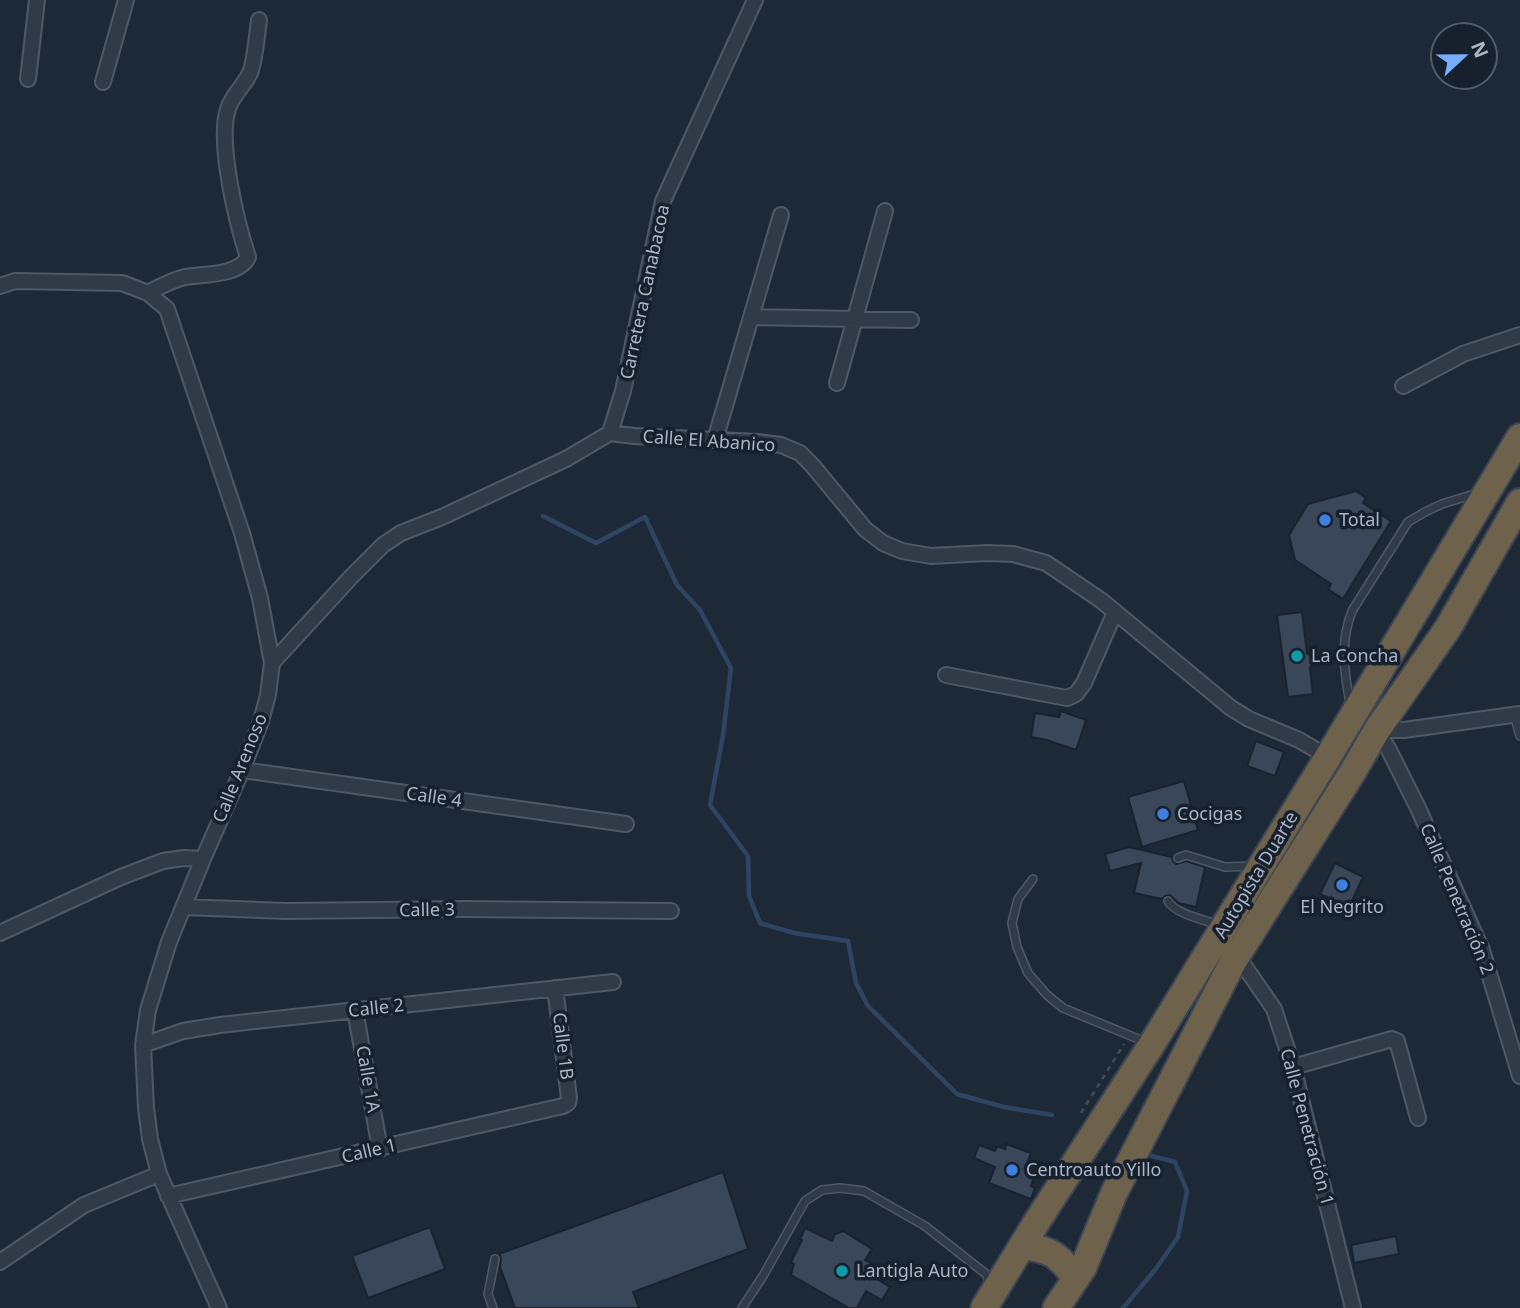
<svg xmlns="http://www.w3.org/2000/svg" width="1520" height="1308" font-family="'Noto Sans',sans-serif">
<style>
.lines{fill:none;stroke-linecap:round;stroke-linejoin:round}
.stream{stroke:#2f4461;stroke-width:4.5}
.building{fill:#394759;stroke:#19222f;stroke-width:2}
.lane-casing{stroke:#4f5867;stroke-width:10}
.street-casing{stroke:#4f5867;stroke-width:18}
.highway-casing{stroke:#3c4553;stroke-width:30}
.path{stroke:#3a5254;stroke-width:2.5;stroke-dasharray:5 5;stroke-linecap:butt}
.lane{stroke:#313b48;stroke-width:7}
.street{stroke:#313b48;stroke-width:14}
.highway{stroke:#6f624d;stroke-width:26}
.shop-dot{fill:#3f7fe0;stroke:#17202d;stroke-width:2.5}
.culture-dot{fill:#0f9aa8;stroke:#17202d;stroke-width:2.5}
.labels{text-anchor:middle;stroke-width:7;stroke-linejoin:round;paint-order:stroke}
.street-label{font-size:18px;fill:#abb5c6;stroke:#17202d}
.poi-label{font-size:18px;fill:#abb5c6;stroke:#17202d;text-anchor:start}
</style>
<rect width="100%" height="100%" fill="#1e2938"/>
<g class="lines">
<path class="stream" d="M 543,516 L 596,543 L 645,517 L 677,585 L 700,610 L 731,668 L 723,735 L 710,805 L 748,856 L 749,896 L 760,923 L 794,933 L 848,941 L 856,983 L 868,1006 L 957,1094 L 1004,1107 L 1052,1115
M 1123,1308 L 1155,1270 L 1178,1237 L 1187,1191 L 1175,1162 L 1152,1156"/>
</g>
<path class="building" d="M 1356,491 L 1366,498 L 1363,503 L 1391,521 L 1343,599 L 1328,589 L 1331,584 L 1295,560 L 1289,535 L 1308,504 Z
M 1302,612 L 1307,653 L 1315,660 L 1310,668 L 1313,694 L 1288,697 L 1277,615 Z
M 1061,711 L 1086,720 L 1076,750 L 1047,740 L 1031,737 L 1035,713 L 1059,717 Z
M 1256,741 L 1284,752 L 1275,776 L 1247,766 Z
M 1184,781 L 1198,830 L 1142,847 L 1128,797 Z
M 1129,847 L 1172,857 L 1173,861 L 1176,864 L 1186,861 L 1205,867 L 1196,907 L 1178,903 L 1170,895 L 1165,896 L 1162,899 L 1134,893 L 1141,863 L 1110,871 L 1105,854 Z
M 1335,863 L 1363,877 L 1349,907 L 1320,894 Z
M 1006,1144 L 1031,1153 L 1025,1168 L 1036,1172 L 1031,1186 L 1035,1188 L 1031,1199 L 989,1183 L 995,1167 L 974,1158 L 979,1145 L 995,1151 L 997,1146 L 1005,1149 Z
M 723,1172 L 748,1249 L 633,1292 L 639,1308 L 515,1308 L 500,1267 L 501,1258 L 499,1254 Z
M 430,1227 L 445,1269 L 368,1298 L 352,1256 Z
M 805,1228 L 832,1241 L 835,1234 L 843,1231 L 872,1249 L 865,1260 L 872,1264 L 867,1273 L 890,1287 L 882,1300 L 866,1291 L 857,1308 L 849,1308 L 791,1275 L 794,1264 L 791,1262 L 802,1240 L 800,1239 Z
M 1396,1236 L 1399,1254 L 1354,1263 L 1351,1245 Z"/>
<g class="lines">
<defs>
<path id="lane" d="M 1350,703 C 1344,672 1340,641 1352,611 L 1408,522 L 1425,512 L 1442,504 L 1478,493
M 1514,715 L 1520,736
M 1178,858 L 1186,855 L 1225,867 L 1254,866
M 1033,879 L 1018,899 L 1012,923 L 1017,947 L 1028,973 L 1047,995 L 1063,1008 L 1148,1043
M 1168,901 C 1175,914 1205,920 1219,925
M 493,1308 L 488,1294 L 495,1259
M 742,1308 L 763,1276 L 805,1201 L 822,1190 L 840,1188 L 864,1191 L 925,1226 L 986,1274 L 991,1284"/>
<path id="street" d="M 28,79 L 37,0
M 103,82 L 126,0
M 0,286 L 15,281 L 122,283 L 148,293 L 167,309 L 242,533 L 260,598 L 272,663 L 268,695 L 261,721 L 242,770 L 203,859 L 169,942 L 148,1010 L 143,1045 L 146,1108 L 150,1139 L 159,1174 L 219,1308
M 148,293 C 159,287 172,280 185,277 C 202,274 239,276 248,257 C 237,224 217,142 228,109 C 232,95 244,86 250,73 C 255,61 257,34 259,20
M 751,317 L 911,320
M 837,383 L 885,211
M 1403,386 L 1463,354 L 1520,335
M 610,433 L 623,391 L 663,201 L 755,0
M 715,440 L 781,215
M 272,663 L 352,576 L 383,545 L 401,533 L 442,517 L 566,459 L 610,433 L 634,436 L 758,442 L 781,445 L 800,453 L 812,465 L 865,529 L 883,543 L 902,551 L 931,556 L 987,553 L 1013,554 L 1046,563 L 1102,601 L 1231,708 L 1249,719 L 1299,740 L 1328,757
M 946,675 L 1067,698 L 1076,694 L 1084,683 L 1115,612
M 1377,730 L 1389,750 L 1418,808 L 1482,950 L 1520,1076
M 1377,730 L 1404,730 L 1520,714
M 242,770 L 626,824
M 183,907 L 285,911 L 464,909 L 671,911
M 0,933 L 121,877 L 163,861 L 184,858 L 203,859
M 1234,960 L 1245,967 L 1274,1009 L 1293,1067 L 1353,1308
M 355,1010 L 380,1149
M 143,1045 L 183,1031 L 220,1025 L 613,982
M 1293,1067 L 1392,1039 L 1397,1041 L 1418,1118
M 168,1196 L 563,1106 L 568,1103 L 569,1098 L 555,988
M 0,1262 L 84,1205 L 159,1174"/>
<path id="highway" d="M 1022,1246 C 1051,1249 1058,1255 1076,1278
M 984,1308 L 1036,1223 L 1152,1044 L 1328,757 L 1520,437
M 1056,1308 L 1083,1268 L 1114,1193 L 1234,960 L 1352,773 L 1377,730 L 1448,628 L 1520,502"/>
</defs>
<use href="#lane" class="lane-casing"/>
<use href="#street" class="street-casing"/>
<use href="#highway" class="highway-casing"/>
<path class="path" d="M 1081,1113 L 1124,1044"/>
<use href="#lane" class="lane"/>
<use href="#street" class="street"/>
<use href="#highway" class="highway"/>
</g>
<g class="shop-dot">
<circle cx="1325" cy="520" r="7"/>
<circle cx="1163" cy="814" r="7"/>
<circle cx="1342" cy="885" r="7"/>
<circle cx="1012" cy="1170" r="7"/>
</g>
<g class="culture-dot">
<circle cx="1297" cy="656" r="7"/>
<circle cx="842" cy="1271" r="7"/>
</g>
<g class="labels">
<g class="street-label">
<text transform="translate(645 292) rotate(-78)" y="6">Carretera Canabacoa</text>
<text transform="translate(709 441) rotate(4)" y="6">Calle El Abanico</text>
<text transform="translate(240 768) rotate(-68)" y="6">Calle Arenoso</text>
<text transform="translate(434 797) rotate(8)" y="6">Calle 4</text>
<text transform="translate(1256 875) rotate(-59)" y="6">Autopista Duarte</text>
<text transform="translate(1457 899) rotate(67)" y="6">Calle Penetración 2</text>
<text transform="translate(427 910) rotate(-1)" y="6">Calle 3</text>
<text transform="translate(376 1008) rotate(-6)" y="6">Calle 2</text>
<text transform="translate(563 1046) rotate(83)" y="6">Calle 1B</text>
<text transform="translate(368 1079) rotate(80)" y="6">Calle 1A</text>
<text transform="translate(1307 1127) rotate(75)" y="6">Calle Penetración 1</text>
<text transform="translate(369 1151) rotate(-13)" y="6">Calle 1</text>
</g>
<g class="poi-label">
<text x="1339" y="526">Total</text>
<text x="1311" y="662">La Concha</text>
<text x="1177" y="820">Cocigas</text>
<text x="1342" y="913" text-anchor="middle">El Negrito</text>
<text x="1026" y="1176">Centroauto Yillo</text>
<text x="856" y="1277">Lantigla Auto</text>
</g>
</g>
<g transform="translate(1464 56) rotate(68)"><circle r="33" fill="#17202d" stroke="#525c6a" stroke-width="2"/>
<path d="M0-5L12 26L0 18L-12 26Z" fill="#77acff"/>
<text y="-10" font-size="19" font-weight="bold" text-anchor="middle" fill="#abb5c6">N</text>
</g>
</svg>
